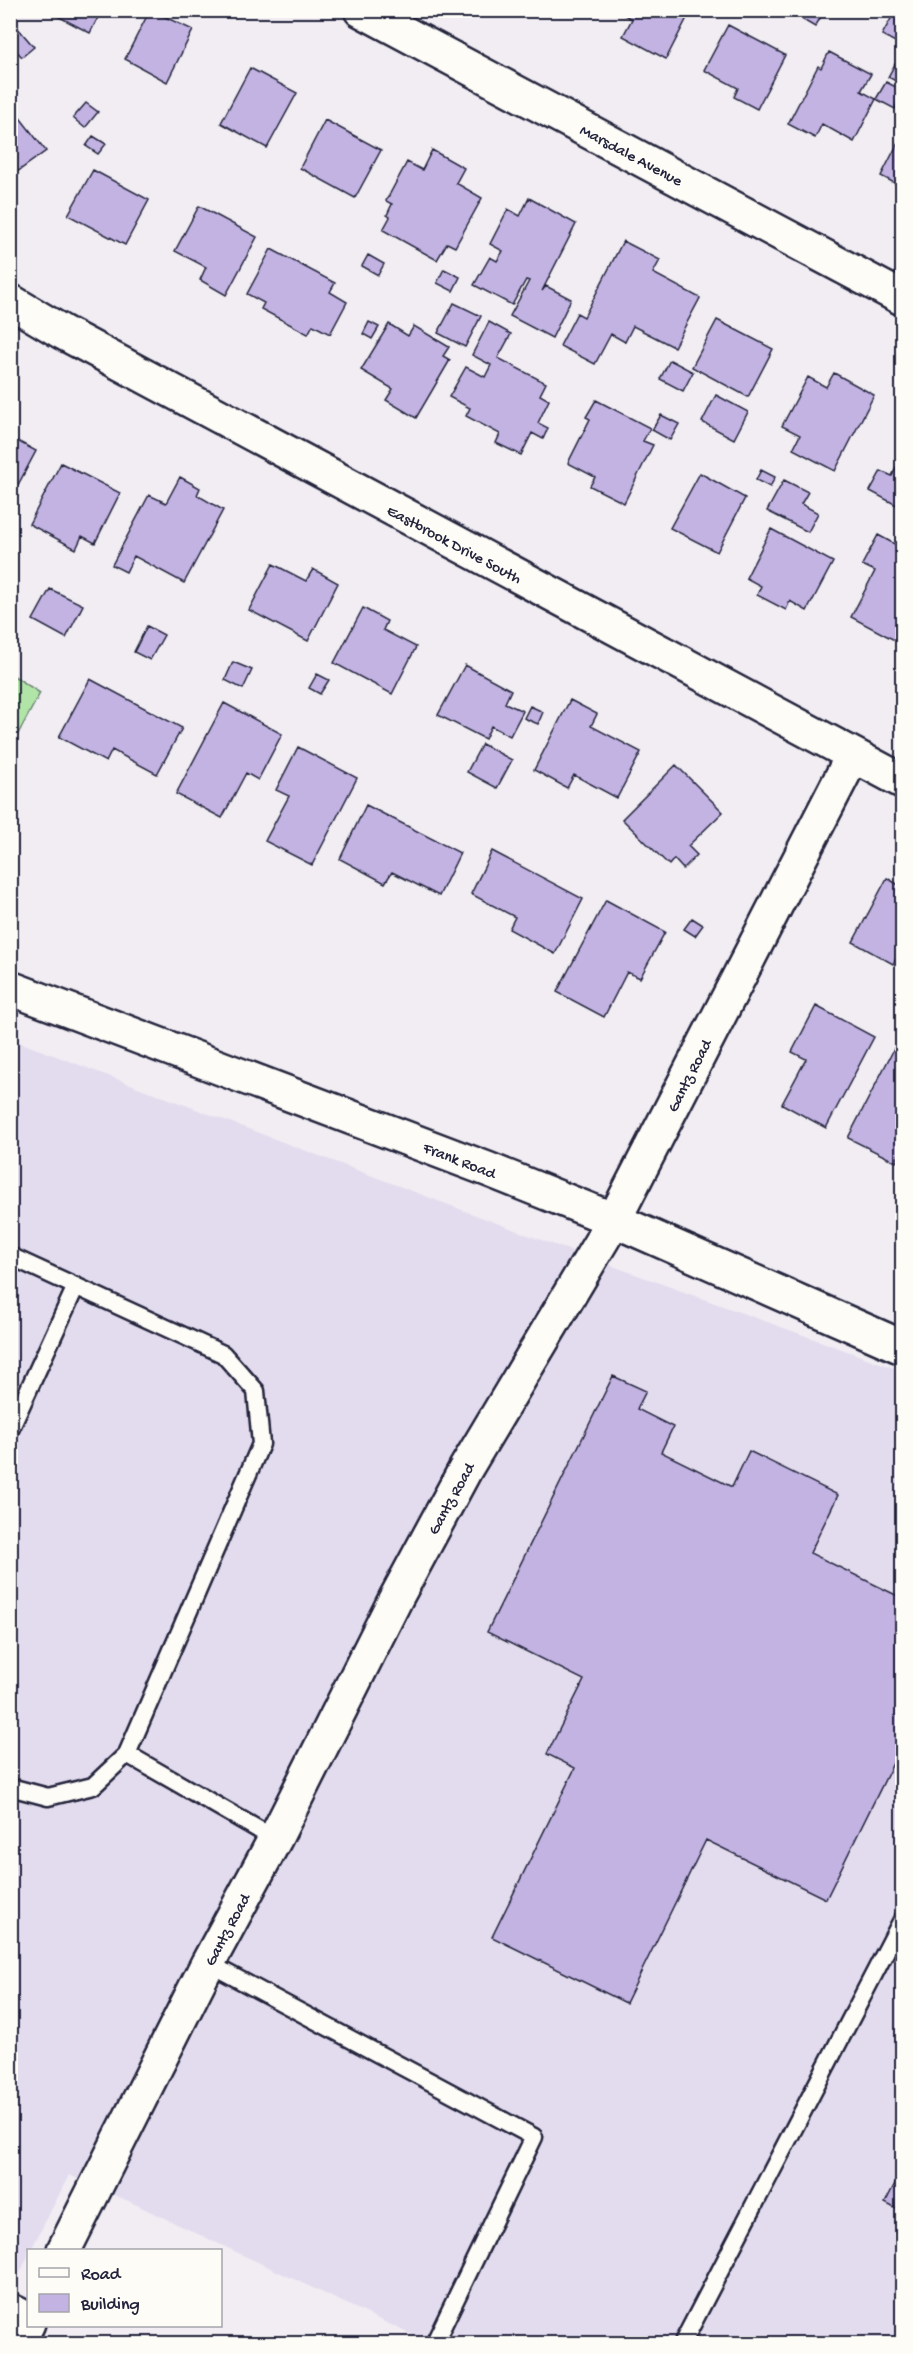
<svg xmlns="http://www.w3.org/2000/svg" width="913" height="2354" font-family="'Gochi Hand',sans-serif">
<style>
.built{fill:#e3dcee}
.green{fill:#b1e5a7;stroke:#6a8471;stroke-width:1.5}
.building{fill:#c2b3e3;stroke:#22223b;stroke-width:1.5}
.lines{fill:none;stroke-linecap:round;stroke-linejoin:round}
.service-casing{stroke:#22223b;stroke-width:21}
.minor-casing{stroke:#22223b;stroke-width:38}
.secondary-casing{stroke:#22223b;stroke-width:38}
.primary-casing{stroke:#22223b;stroke-width:38}
.service{stroke:#fdfcf7;stroke-width:16}
.minor{stroke:#fdfcf7;stroke-width:33}
.secondary{stroke:#fdfcf7;stroke-width:33}
.primary{stroke:#fdfcf7;stroke-width:33}
.labels{text-anchor:middle;stroke-width:5;stroke-linejoin:round;paint-order:stroke}
.street-label{font-size:16px;fill:#22223b;stroke:#fdfcf7}
</style>
<rect width="100%" height="100%" fill="#f1edf3"/>
<filter id="ink" filterUnits="userSpaceOnUse"><feTurbulence type="fractalNoise" baseFrequency=".0167" numOctaves="2"/><feDisplacementMap in="SourceGraphic" scale="12" xChannelSelector="R" yChannelSelector="G"/><feConvolveMatrix kernelMatrix="1 2 1 2 8 2 1 2 1" color-interpolation-filters="sRGB"/></filter>
<g filter="url(#ink)">
<path class="built" d="M 11,1039 L 544,1241 L 902,1371 L 902,2343 L 429,2343 L 126,2200 L 69,2175 L 31,2250 L 28,2250 L 28,2256 L 11,2292 Z"/>
<path class="green" d="M 11,674 L 40,693 L 11,747 Z"/>
<path class="building" d="M 46,10 L 102,10 L 90,33 Z
M 150,10 L 193,30 L 167,82 L 125,59 Z
M 615,10 L 691,10 L 666,59 L 623,36 L 632,19 Z
M 808,10 L 822,15 L 815,27 L 803,20 Z
M 893,15 L 902,20 L 902,38 L 899,44 L 882,35 Z
M 728,25 L 785,55 L 757,109 L 734,97 L 738,88 L 704,70 Z
M 16,26 L 34,47 L 22,57 L 10,44 L 10,31 Z
M 829,52 L 871,74 L 861,91 L 876,99 L 854,142 L 822,124 L 815,138 L 788,124 L 818,66 L 821,68 Z
M 895,64 L 902,68 L 902,84 L 888,77 Z
M 250,68 L 297,93 L 267,148 L 221,123 Z
M 886,82 L 902,90 L 895,109 L 876,99 Z
M 86,103 L 98,112 L 85,128 L 73,118 Z
M 10,105 L 46,151 L 10,177 Z
M 325,120 L 381,150 L 355,198 L 300,168 Z
M 902,135 L 902,187 L 881,176 Z
M 93,136 L 106,144 L 98,154 L 86,146 Z
M 432,150 L 464,168 L 456,183 L 482,198 L 455,247 L 447,243 L 437,260 L 383,230 L 390,217 L 387,215 L 392,204 L 386,201 L 407,162 L 422,170 Z
M 93,170 L 149,200 L 125,245 L 68,215 Z
M 529,198 L 576,224 L 542,291 L 546,286 L 571,299 L 552,338 L 510,316 L 529,281 L 526,280 L 512,305 L 474,285 L 490,257 L 497,261 L 503,251 L 490,244 L 508,209 L 520,216 Z
M 199,206 L 257,237 L 226,295 L 200,280 L 206,267 L 175,251 Z
M 623,241 L 660,260 L 653,273 L 700,298 L 674,347 L 633,326 L 625,342 L 611,334 L 595,364 L 560,346 L 577,313 L 584,317 Z
M 271,249 L 335,283 L 330,292 L 347,302 L 330,334 L 313,325 L 308,334 L 261,309 L 264,303 L 247,294 Z
M 368,255 L 384,264 L 378,275 L 362,266 Z
M 444,269 L 460,277 L 453,291 L 437,283 Z
M 454,303 L 481,316 L 465,347 L 438,333 Z
M 717,320 L 773,349 L 748,397 L 692,367 Z
M 369,322 L 379,327 L 372,339 L 363,334 Z
M 489,322 L 511,334 L 498,358 L 546,383 L 540,395 L 549,400 L 538,423 L 548,428 L 543,439 L 532,433 L 521,455 L 496,443 L 500,434 L 466,416 L 470,408 L 449,397 L 466,367 L 485,377 L 491,365 L 472,355 Z
M 389,324 L 408,336 L 414,326 L 449,347 L 443,356 L 450,360 L 416,418 L 386,400 L 393,389 L 361,370 Z
M 670,360 L 693,372 L 683,391 L 660,379 Z
M 834,373 L 874,395 L 835,471 L 793,449 L 800,435 L 782,426 L 808,377 L 826,387 Z
M 716,395 L 748,412 L 734,439 L 702,422 Z
M 596,400 L 650,428 L 643,441 L 653,445 L 624,503 L 590,486 L 595,477 L 568,463 L 590,419 L 586,417 Z
M 661,415 L 679,424 L 670,440 L 652,430 Z
M 10,437 L 36,451 L 10,500 Z
M 902,455 L 902,508 L 870,491 L 881,471 L 892,476 Z
M 61,463 L 120,493 L 95,543 L 82,536 L 76,549 L 29,524 Z
M 761,470 L 775,477 L 770,487 L 756,480 Z
M 700,473 L 745,498 L 717,552 L 670,528 Z
M 180,477 L 200,488 L 197,495 L 223,510 L 184,583 L 134,556 L 126,572 L 112,565 L 149,495 L 166,503 Z
M 784,480 L 808,492 L 801,504 L 818,513 L 808,532 L 767,511 Z
M 771,529 L 833,562 L 807,611 L 790,601 L 786,610 L 757,595 L 761,586 L 746,578 Z
M 878,535 L 902,548 L 902,644 L 851,617 L 875,571 L 862,565 Z
M 273,564 L 306,581 L 313,569 L 338,583 L 308,641 L 249,610 Z
M 50,589 L 83,605 L 66,638 L 33,620 Z
M 363,608 L 387,621 L 383,630 L 416,647 L 392,694 L 334,663 Z
M 147,626 L 164,635 L 150,660 L 134,652 Z
M 233,662 L 252,670 L 243,689 L 225,680 Z
M 465,665 L 511,690 L 505,703 L 523,711 L 510,736 L 491,726 L 485,739 L 438,715 Z
M 317,674 L 329,680 L 320,694 L 309,688 Z
M 90,679 L 182,728 L 157,774 L 112,750 L 106,762 L 59,737 Z
M 570,700 L 597,714 L 591,726 L 641,752 L 617,798 L 574,775 L 567,788 L 534,770 Z
M 224,703 L 282,734 L 258,780 L 246,773 L 222,818 L 176,794 Z
M 530,706 L 543,712 L 538,724 L 524,718 Z
M 482,744 L 512,760 L 497,788 L 467,772 Z
M 298,747 L 357,778 L 312,865 L 265,841 L 289,796 L 276,790 Z
M 676,765 L 723,812 L 688,846 L 697,855 L 683,869 L 674,859 L 669,865 L 622,819 Z
M 366,805 L 460,853 L 439,896 L 392,872 L 385,883 L 340,859 Z
M 492,851 L 583,899 L 555,954 L 509,929 L 515,917 L 471,894 Z
M 887,878 L 902,887 L 902,947 L 893,964 L 853,942 Z
M 606,900 L 665,932 L 640,978 L 627,972 L 604,1017 L 557,992 Z
M 692,918 L 703,925 L 695,936 L 684,929 Z
M 816,1006 L 874,1037 L 826,1128 L 782,1104 L 806,1059 L 792,1052 Z
M 895,1047 L 902,1051 L 902,1149 L 896,1162 L 848,1138 Z
M 613,1376 L 646,1391 L 637,1409 L 673,1427 L 661,1452 L 732,1487 L 749,1451 L 838,1495 L 810,1553 L 902,1598 L 902,1745 L 826,1899 L 706,1840 L 626,2003 L 492,1937 L 575,1768 L 547,1754 L 584,1680 L 487,1632 Z
M 902,2170 L 902,2212 L 885,2203 Z"/>
<g class="lines">
<defs>
<path id="service" d="M 10,1256 L 223,1354 L 256,1391 L 261,1444 L 127,1754 L 275,1839
M 10,1430 L 76,1286
M 10,1787 L 48,1797 L 93,1786 L 127,1754
M 208,1963 L 534,2137 L 434,2344
M 10,2301 L 28,2310
M 682,2344 L 902,1920"/>
<path id="minor" d="M 361,10 L 902,298
M 10,301 L 62,332 L 902,781
M 614,1220 L 853,755"/>
<path id="secondary" d="M 64,2250 L 208,1963 L 275,1839 L 396,1598 L 466,1468 L 614,1220
M 18,2344 L 28,2323"/>
<path id="primary" d="M 10,988 L 487,1169 L 614,1220 L 902,1347"/>
</defs>
<use href="#service" class="service-casing"/>
<use href="#minor" class="minor-casing"/>
<use href="#secondary" class="secondary-casing"/>
<use href="#primary" class="primary-casing"/>
<use href="#service" class="service"/>
<use href="#minor" class="minor"/>
<use href="#secondary" class="secondary"/>
<use href="#primary" class="primary"/>
</g>
</g>
<g class="labels">
<g class="street-label">
<text transform="translate(632 154) rotate(28)" y="6">Marsdale Avenue</text>
<text transform="translate(455 543) rotate(28)" y="6">Eastbrook Drive South</text>
<text transform="translate(688 1075) rotate(-63)" y="6">Gantz Road</text>
<text transform="translate(460 1159) rotate(21)" y="6">Frank Road</text>
<text transform="translate(450 1498) rotate(-61)" y="6">Gantz Road</text>
<text transform="translate(226 1929) rotate(-62)" y="6">Gantz Road</text>
</g>
</g>
<rect width="913" height="2354" fill="none" stroke="#fdfcf7" stroke-width="36"/>
<rect x="18" y="18" width="877" height="2318" fill="none" stroke="#22223b" stroke-width="2" filter="url(#ink)"/>
<rect x="27" y="2249" width="195" height="78" fill="#fdfcf7" stroke="#a5a5ac" stroke-width="1.5"/>
<rect x="39" y="2268" width="30" height="9" fill="#fdfcf7" stroke="#a5a5ac" stroke-width="1.5"/>
<text x="81" y="2279" font-size="18" fill="#22223b">Road</text>
<rect x="39" y="2294" width="30" height="18" fill="#c2b3e3" stroke="#a5a5ac" stroke-width="1.5"/>
<text x="81" y="2309" font-size="18" fill="#22223b">Building</text>
</svg>
